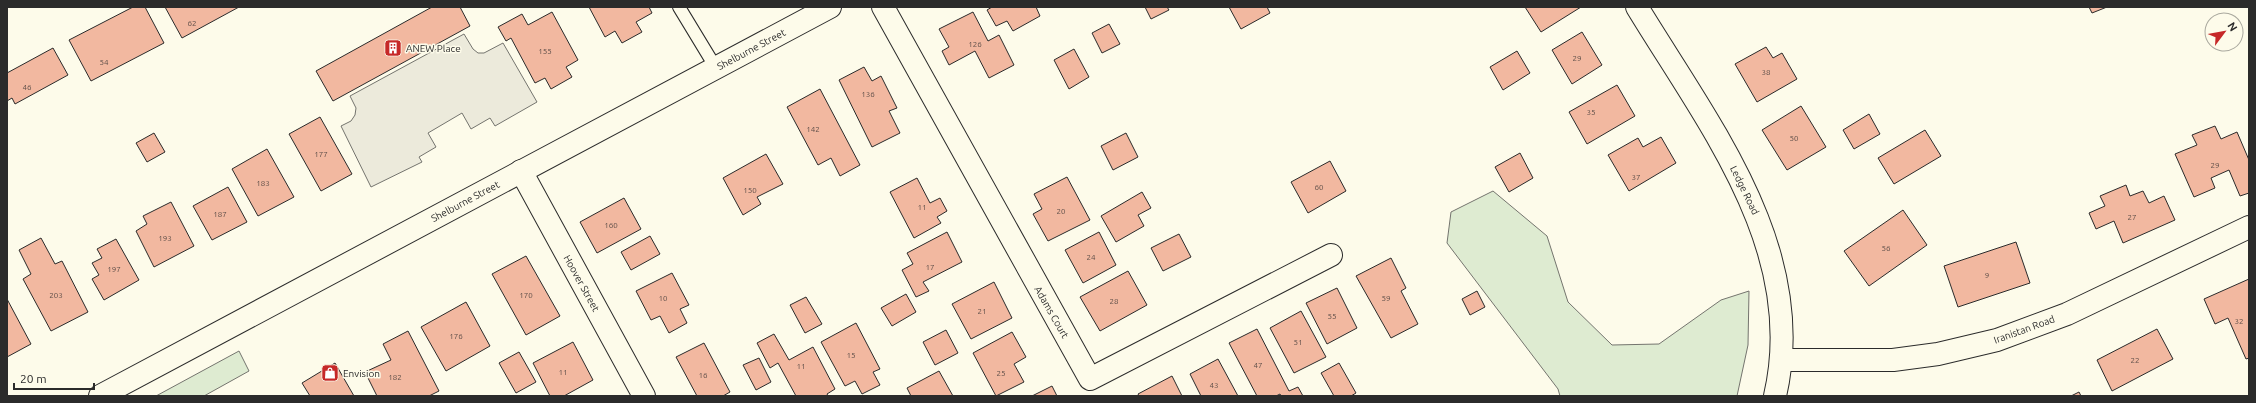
<svg xmlns="http://www.w3.org/2000/svg" width="2256" height="403" font-family="Ubuntu,sans-serif">
<style>
.green{fill:#deebd1;stroke:#74746e}
.parking{fill:#eceadb;stroke:#74746e}
.building{fill:#f2b8a0;stroke:#2b2b2b}
.lines{fill:none;stroke-linecap:round;stroke-linejoin:round}
.lane-casing{stroke:#2b2b2b;stroke-width:14}
.street-casing{stroke:#2b2b2b;stroke-width:24}
.secondary-casing{stroke:#2b2b2b;stroke-width:24}
.primary-casing{stroke:#2b2b2b;stroke-width:24}
.lane{stroke:#fdfbea;stroke-width:12}
.street{stroke:#fdfbea;stroke-width:22}
.secondary{stroke:#fdfbea;stroke-width:22}
.primary{stroke:#fdfbea;stroke-width:22}
.labels{text-anchor:middle;stroke-width:3;stroke-linejoin:round;paint-order:stroke}
.number-label{font-size:8px;fill:#5d4e48}
.poi-label{font-size:10px;fill:#2b2b2b;stroke:#fdfbea;text-anchor:start}
.street-label{font-size:10px;fill:#2b2b2b;stroke:#fdfbea}
</style>
<rect width="100%" height="100%" fill="#fdfbea"/>
<path class="green" d="M 1493,191 L 1547,236 L 1568,302 L 1612,345 L 1659,344 L 1721,300 L 1749,291 L 1748,345 L 1737,396 L 1560,396 L 1558,389 L 1447,243 L 1451,212 Z
M 239,351 L 249,371 L 204,396 L 156,396 Z"/>
<path class="parking" d="M 464,34 L 473,49 L 478,53 L 484,53 L 503,43 L 537,102 L 495,126 L 490,118 L 471,129 L 462,113 L 428,133 L 436,147 L 419,157 L 422,162 L 371,187 L 341,126 L 351,121 L 355,115 L 356,108 L 350,96 Z"/>
<path class="building" d="M 133,7 L 145,7 L 164,43 L 91,81 L 69,40 Z
M 165,7 L 239,7 L 182,38 Z
M 432,7 L 460,7 L 470,26 L 333,101 L 316,71 Z
M 589,7 L 649,7 L 652,13 L 636,22 L 642,32 L 622,43 L 615,31 L 605,37 Z
M 992,7 L 1036,7 L 1040,16 L 1013,31 L 1007,21 L 996,26 L 987,10 Z
M 1145,7 L 1167,7 L 1169,10 L 1151,19 Z
M 1229,7 L 1267,7 L 1270,13 L 1241,29 Z
M 1525,7 L 1581,7 L 1541,32 Z
M 2089,7 L 2107,7 L 2092,13 Z
M 552,12 L 578,60 L 566,67 L 572,77 L 551,89 L 545,78 L 535,83 L 511,38 L 506,41 L 498,27 L 522,14 L 528,25 Z
M 973,12 L 988,41 L 999,35 L 1014,65 L 989,78 L 975,51 L 949,65 L 942,51 L 949,47 L 939,29 Z
M 1109,24 L 1120,44 L 1102,53 L 1092,33 Z
M 1582,32 L 1602,65 L 1572,84 L 1552,50 Z
M 1766,47 L 1773,58 L 1782,53 L 1797,79 L 1757,102 L 1735,64 Z
M 53,48 L 68,75 L 15,104 L 12,98 L 7,101 L 7,73 Z
M 1074,49 L 1089,77 L 1069,89 L 1054,60 Z
M 1517,51 L 1530,73 L 1503,90 L 1490,67 Z
M 864,67 L 872,81 L 881,76 L 897,108 L 889,111 L 900,133 L 872,147 L 839,80 Z
M 1617,85 L 1635,116 L 1587,144 L 1569,112 Z
M 820,89 L 860,165 L 840,176 L 831,158 L 818,165 L 787,107 Z
M 1801,106 L 1826,147 L 1787,170 L 1762,130 Z
M 1869,114 L 1880,134 L 1854,149 L 1843,130 Z
M 320,117 L 352,174 L 321,191 L 289,134 Z
M 2215,126 L 2221,139 L 2237,132 L 2249,160 L 2249,193 L 2240,196 L 2229,170 L 2211,178 L 2215,188 L 2194,197 L 2175,154 L 2197,145 L 2192,135 Z
M 1925,130 L 1941,156 L 1894,184 L 1878,158 Z
M 154,133 L 165,152 L 147,162 L 136,143 Z
M 1126,133 L 1138,157 L 1113,170 L 1101,146 Z
M 1661,137 L 1676,163 L 1629,191 L 1608,155 L 1638,138 L 1643,147 Z
M 267,149 L 294,197 L 258,216 L 232,169 Z
M 1520,153 L 1533,178 L 1509,192 L 1495,167 Z
M 766,154 L 783,184 L 757,197 L 761,204 L 743,215 L 723,178 Z
M 1330,161 L 1346,191 L 1308,213 L 1291,182 Z
M 1067,177 L 1090,220 L 1048,241 L 1033,214 L 1042,209 L 1034,194 Z
M 917,178 L 930,203 L 940,198 L 947,211 L 937,217 L 941,223 L 914,238 L 890,192 Z
M 2126,185 L 2130,196 L 2143,191 L 2149,203 L 2164,196 L 2175,220 L 2123,243 L 2114,221 L 2096,229 L 2089,213 L 2105,206 L 2100,196 Z
M 228,187 L 247,222 L 212,240 L 193,206 Z
M 1142,192 L 1151,208 L 1138,215 L 1144,226 L 1116,242 L 1101,216 Z
M 624,198 L 641,229 L 597,253 L 580,222 Z
M 171,202 L 194,246 L 154,267 L 136,231 L 147,224 L 143,216 Z
M 1903,210 L 1927,245 L 1869,286 L 1844,251 Z
M 947,232 L 962,262 L 923,282 L 929,291 L 916,297 L 902,270 L 913,264 L 907,253 Z
M 1099,232 L 1116,265 L 1083,283 L 1065,250 Z
M 1179,234 L 1191,257 L 1163,271 L 1151,248 Z
M 650,236 L 660,254 L 631,270 L 621,252 Z
M 41,238 L 55,264 L 62,261 L 88,312 L 51,331 L 23,279 L 31,274 L 19,250 Z
M 116,239 L 139,280 L 104,300 L 92,279 L 99,275 L 92,263 L 102,258 L 97,249 Z
M 2016,242 L 2030,283 L 1958,307 L 1944,266 Z
M 526,256 L 560,316 L 526,335 L 492,274 Z
M 1391,258 L 1406,288 L 1401,291 L 1418,324 L 1391,338 L 1356,276 Z
M 1128,271 L 1147,305 L 1100,331 L 1080,297 Z
M 672,273 L 689,305 L 680,309 L 687,323 L 669,333 L 660,316 L 651,320 L 636,291 Z
M 2249,279 L 2249,358 L 2246,359 L 2228,318 L 2215,324 L 2204,299 Z
M 994,282 L 1012,318 L 971,339 L 952,304 Z
M 1337,288 L 1357,328 L 1327,344 L 1306,303 Z
M 1477,291 L 1485,307 L 1470,315 L 1462,299 Z
M 906,294 L 916,312 L 892,326 L 881,308 Z
M 806,297 L 822,324 L 805,333 L 790,305 Z
M 7,299 L 31,344 L 7,357 Z
M 466,302 L 490,346 L 446,371 L 421,327 Z
M 1301,311 L 1326,357 L 1294,373 L 1270,328 Z
M 856,323 L 880,369 L 873,372 L 880,385 L 862,394 L 855,381 L 845,386 L 821,342 Z
M 1257,329 L 1289,391 L 1298,387 L 1303,396 L 1281,396 L 1280,394 L 1276,396 L 1257,396 L 1229,343 Z
M 2157,329 L 2173,359 L 2112,391 L 2097,360 Z
M 946,330 L 958,353 L 935,365 L 923,342 Z
M 408,331 L 439,391 L 429,396 L 377,396 L 365,372 L 391,360 L 383,344 Z
M 1012,332 L 1026,357 L 1014,364 L 1024,382 L 996,396 L 973,353 Z
M 774,334 L 789,360 L 813,347 L 835,389 L 827,394 L 828,396 L 796,396 L 778,363 L 770,368 L 757,343 Z
M 573,342 L 593,380 L 564,396 L 550,396 L 533,363 Z
M 704,343 L 730,392 L 723,396 L 697,396 L 676,357 Z
M 519,352 L 536,382 L 516,393 L 499,363 Z
M 759,358 L 771,382 L 756,390 L 743,365 Z
M 1218,359 L 1238,396 L 1201,396 L 1190,374 Z
M 335,363 L 354,396 L 310,396 L 302,383 Z
M 1339,363 L 1356,393 L 1351,396 L 1334,396 L 1321,373 Z
M 939,371 L 953,396 L 911,396 L 907,388 Z
M 1172,376 L 1182,396 L 1139,396 L 1138,394 Z
M 1052,386 L 1057,396 L 1032,396 Z
M 2079,392 L 2081,396 L 2071,396 Z"/>
<g class="lines">
<defs>
<path id="lane" d="M 679,7 L 716,68"/>
<path id="street" d="M 883,7 L 1090,379 L 1331,255
M 521,171 L 644,396
M 1781,360 L 1893,360 L 1938,354 L 1997,340 L 2067,314 L 2249,227"/>
<path id="secondary" d="M 1637,7 C 1708,124 1809,250 1775,396"/>
<path id="primary" d="M 100,396 L 830,7"/>
</defs>
<use href="#lane" class="lane-casing"/>
<use href="#street" class="street-casing"/>
<use href="#secondary" class="secondary-casing"/>
<use href="#primary" class="primary-casing"/>
<use href="#lane" class="lane"/>
<use href="#street" class="street"/>
<use href="#secondary" class="secondary"/>
<use href="#primary" class="primary"/>
</g>
<defs>
<symbol id="building-square" viewBox="-11 -11 22 22"><rect x="-9" y="-9" width="18" height="18" rx="4" fill="#c62828" stroke="#fdfbea"/><path d="M-4-6H4V6H1V3H-1V6H-4ZM-2.5-4.3h1.7v1.8h-1.7ZM.8-4.3h1.7v1.8H.8ZM-2.5-1h1.7V.8h-1.7ZM.8-1h1.7V.8H.8Z" fill="#fff"/></symbol>
<symbol id="shop-square" viewBox="-11 -11 22 22"><rect x="-9" y="-9" width="18" height="18" rx="4" fill="#c62828" stroke="#fdfbea"/><path d="M-5-2.5h2.3a2.7 3.5 0 0 1 5.4 0H5L5.5 6h-11ZM-1.5-2.5h3a1.5 2.3 0 0 0-3 0Z" fill="#fff"/></symbol>
</defs>
<g fill-rule="evenodd">
<use href="#building-square" x="383" y="38" width="20" height="20"/>
<use href="#shop-square" x="320" y="363" width="20" height="20"/>
</g>
<g class="labels">
<g class="number-label">
<text x="192" y="26">62</text>
<text x="975" y="47">126</text>
<text x="545" y="54">155</text>
<text x="1577" y="61">29</text>
<text x="104" y="65">54</text>
<text x="1766" y="75">38</text>
<text x="27" y="90">46</text>
<text x="868" y="97">136</text>
<text x="1591" y="115">35</text>
<text x="813" y="132">142</text>
<text x="1794" y="141">50</text>
<text x="321" y="157">177</text>
<text x="2215" y="168">29</text>
<text x="1636" y="180">37</text>
<text x="263" y="186">183</text>
<text x="1319" y="190">60</text>
<text x="750" y="193">150</text>
<text x="922" y="210">11</text>
<text x="1061" y="214">20</text>
<text x="220" y="217">187</text>
<text x="2132" y="220">27</text>
<text x="611" y="228">160</text>
<text x="165" y="241">193</text>
<text x="1886" y="251">56</text>
<text x="1091" y="260">24</text>
<text x="930" y="270">17</text>
<text x="114" y="272">197</text>
<text x="1987" y="278">9</text>
<text x="56" y="298">203</text>
<text x="526" y="298">170</text>
<text x="663" y="301">10</text>
<text x="1386" y="301">59</text>
<text x="1114" y="304">28</text>
<text x="982" y="314">21</text>
<text x="1332" y="319">55</text>
<text x="2239" y="324">32</text>
<text x="456" y="339">176</text>
<text x="1298" y="345">51</text>
<text x="851" y="358">15</text>
<text x="2135" y="363">22</text>
<text x="1258" y="368">47</text>
<text x="801" y="369">11</text>
<text x="563" y="375">11</text>
<text x="1001" y="376">25</text>
<text x="703" y="378">16</text>
<text x="395" y="380">182</text>
<text x="1214" y="388">43</text>
</g>
<g class="poi-label">
<text x="406" y="52">ANEW Place</text>
<text x="343" y="377">Envision</text>
</g>
<g class="street-label">
<text transform="translate(751 49) rotate(-28)" y="4">Shelburne Street</text>
<text transform="translate(1745 190) rotate(64)" y="4">Ledge Road</text>
<text transform="translate(465 201) rotate(-28)" y="4">Shelburne Street</text>
<text transform="translate(582 283) rotate(61)" y="4">Hoover Street</text>
<text transform="translate(1052 312) rotate(60)" y="4">Adams Court</text>
<text transform="translate(2024 329) rotate(-20)" y="4">Iranistan Road</text>
</g>
</g>
<rect width="2256" height="403" fill="none" stroke="#2b2b2b" stroke-width="16"/>
<g transform="translate(2224 32) rotate(58)"><circle r="19" fill="#fdfbea" stroke="#a9a89e"/>
<path d="M0-3L7 15L0 10L-7 15Z" fill="#c62828"/>
<text y="-6" font-size="11" font-weight="bold" text-anchor="middle" fill="#2b2b2b">N</text>
</g>
<path d="M14 383v6h80v-6" fill="none" stroke="#2b2b2b" stroke-width="2"/>
<text x="20" y="383" font-size="12" fill="#2b2b2b" stroke="#fdfbea" stroke-width="3" paint-order="stroke">20 m</text>
</svg>
